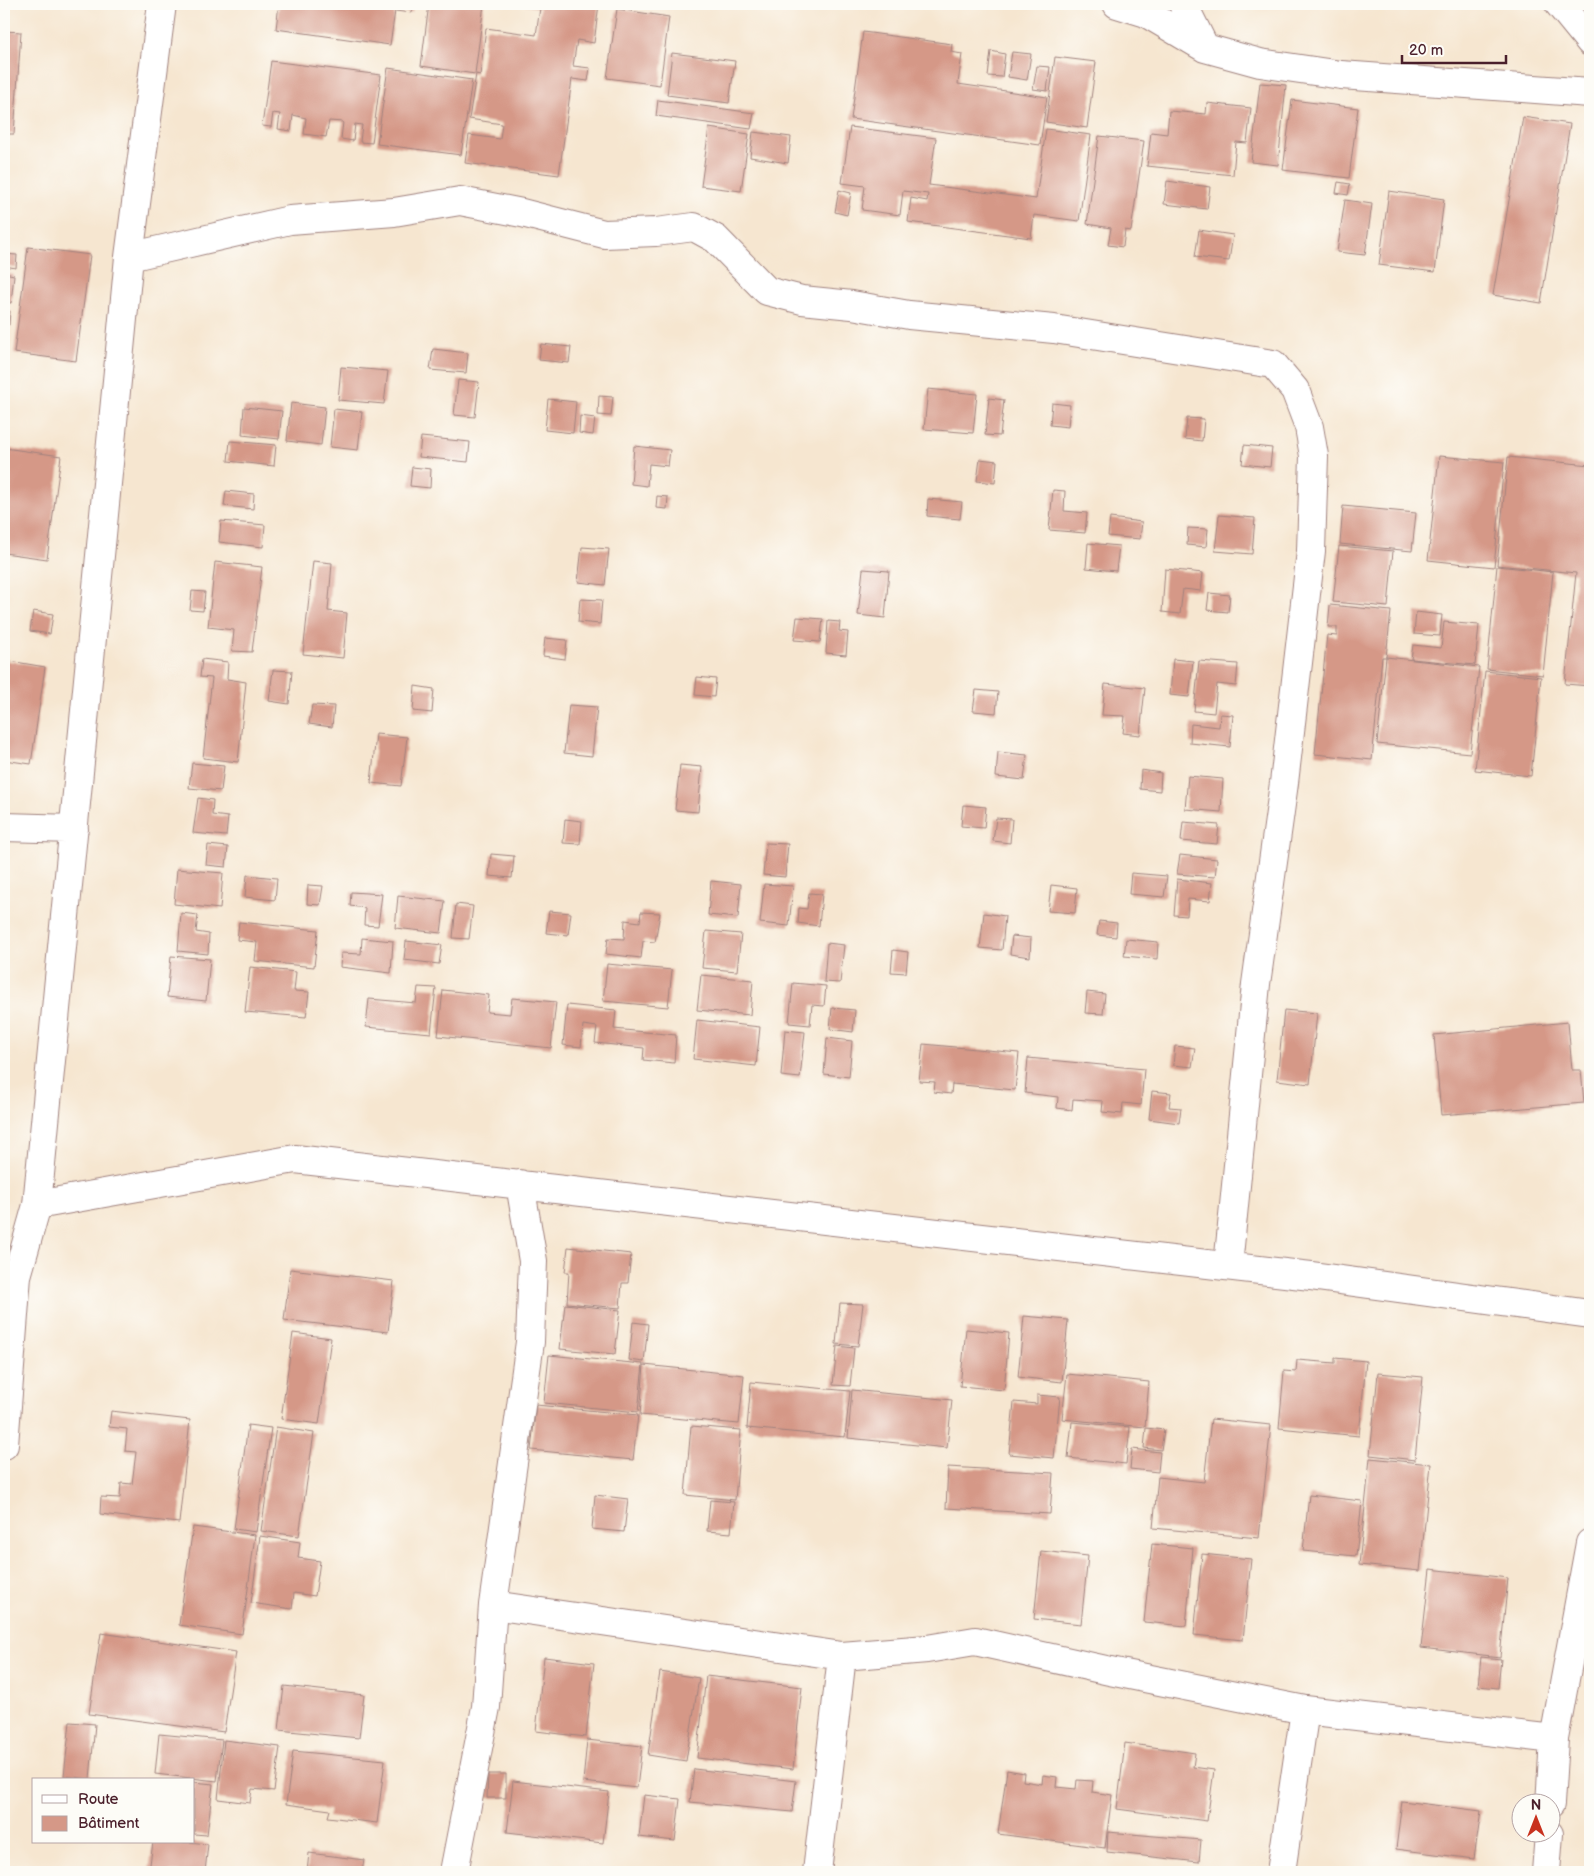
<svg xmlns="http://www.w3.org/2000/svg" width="1594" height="1876" font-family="'Balsamiq Sans',sans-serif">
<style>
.building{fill:#d59887}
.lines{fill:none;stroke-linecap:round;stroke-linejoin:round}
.minor-casing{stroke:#a0827e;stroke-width:30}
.minor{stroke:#fff;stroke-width:28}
</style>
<rect width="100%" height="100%" fill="#fdfcf7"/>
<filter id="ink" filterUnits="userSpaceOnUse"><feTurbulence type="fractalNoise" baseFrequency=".02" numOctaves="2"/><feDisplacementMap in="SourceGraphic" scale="10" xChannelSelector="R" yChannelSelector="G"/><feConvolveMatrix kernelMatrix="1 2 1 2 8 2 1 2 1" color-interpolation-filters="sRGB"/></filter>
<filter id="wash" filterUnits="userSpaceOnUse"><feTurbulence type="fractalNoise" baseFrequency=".0096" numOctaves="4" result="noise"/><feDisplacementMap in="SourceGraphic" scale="20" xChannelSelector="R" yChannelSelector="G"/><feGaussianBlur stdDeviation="1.12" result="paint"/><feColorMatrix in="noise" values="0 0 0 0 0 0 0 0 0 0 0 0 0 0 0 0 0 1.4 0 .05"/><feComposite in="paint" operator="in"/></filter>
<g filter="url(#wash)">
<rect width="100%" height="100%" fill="#f6e6d0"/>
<g id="blocks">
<path class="building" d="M 279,4 L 413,4 L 412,13 L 395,11 L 390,45 L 276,29 Z
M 429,4 L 484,4 L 475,74 L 421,66 Z
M 519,4 L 599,4 L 594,43 L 577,40 L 573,66 L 590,68 L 588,81 L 572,79 L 559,175 L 465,163 L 469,135 L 500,139 L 502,124 L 469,119 L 476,74 L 480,75 L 486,28 L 536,35 L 540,8 Z
M 617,9 L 669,17 L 660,85 L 607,78 Z
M 4,31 L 21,32 L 14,134 L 4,134 Z
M 863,32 L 952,44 L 951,52 L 962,54 L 958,84 L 1047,97 L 1040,145 L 851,119 Z
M 991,51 L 1005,54 L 1002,77 L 988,76 Z
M 1012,52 L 1031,54 L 1027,80 L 1008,77 Z
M 672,53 L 735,61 L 729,103 L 667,95 Z
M 1055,57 L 1096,62 L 1087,128 L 1046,122 Z
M 271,61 L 381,75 L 372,143 L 360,142 L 362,125 L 355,124 L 353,141 L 341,139 L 343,122 L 329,121 L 326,137 L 304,134 L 306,118 L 293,115 L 291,131 L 278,129 L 280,114 L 273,113 L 271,127 L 262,126 Z
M 1037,66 L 1050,67 L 1047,91 L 1033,89 Z
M 388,68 L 472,80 L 461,155 L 377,144 Z
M 1260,83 L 1286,85 L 1278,165 L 1251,162 Z
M 658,100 L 754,113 L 751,129 L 656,116 Z
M 1292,100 L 1358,108 L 1349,178 L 1283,170 Z
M 1207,103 L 1251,108 L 1247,143 L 1236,142 L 1233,175 L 1147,166 L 1151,132 L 1167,134 L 1169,111 L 1206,114 Z
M 1523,117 L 1570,124 L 1541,303 L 1493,295 Z
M 850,127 L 936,138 L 929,185 L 1036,199 L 1046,129 L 1091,135 L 1079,221 L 1034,215 L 1031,238 L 908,222 L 911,198 L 927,201 L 928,194 L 903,191 L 900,215 L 862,210 L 865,186 L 842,183 Z
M 709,128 L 749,134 L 741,191 L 701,186 Z
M 753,132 L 791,137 L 788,163 L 750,157 Z
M 1099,136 L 1144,141 L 1131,231 L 1125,230 L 1123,247 L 1108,245 L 1111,228 L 1087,224 Z
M 1167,181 L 1210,187 L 1207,209 L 1164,204 Z
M 1338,182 L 1350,184 L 1348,195 L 1336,193 Z
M 839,190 L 851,193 L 847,215 L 835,212 Z
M 1389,191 L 1444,199 L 1435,272 L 1379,265 Z
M 1345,200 L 1372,204 L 1365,255 L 1337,252 Z
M 1199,230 L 1233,235 L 1229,261 L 1195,257 Z
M 28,247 L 90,255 L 76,361 L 14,353 Z
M 4,254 L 17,255 L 16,268 L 4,266 Z
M 4,273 L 14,275 L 11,303 L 4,302 Z
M 4,310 L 10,311 L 9,325 L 4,325 Z
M 541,344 L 571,347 L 569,363 L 539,360 Z
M 433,349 L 468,353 L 466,373 L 430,370 Z
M 341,367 L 388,371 L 384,404 L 338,400 Z
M 458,380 L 479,382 L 475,417 L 454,415 Z
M 928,389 L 977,394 L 973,433 L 924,429 Z
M 599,396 L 613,397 L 611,416 L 598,415 Z
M 989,398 L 1004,400 L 1000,436 L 985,435 Z
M 548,399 L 576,402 L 573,433 L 545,430 Z
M 291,403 L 325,407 L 321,445 L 287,441 Z
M 1052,403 L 1070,405 L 1068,427 L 1050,425 Z
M 244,407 L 282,411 L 279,439 L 242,435 Z
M 334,409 L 362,412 L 358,450 L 330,447 Z
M 580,416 L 595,418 L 593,435 L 579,433 Z
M 1187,418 L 1204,419 L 1202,441 L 1185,439 Z
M 421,437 L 470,442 L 468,462 L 419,457 Z
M 230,441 L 276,445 L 274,466 L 228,461 Z
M 1244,445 L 1272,448 L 1270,467 L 1242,464 Z
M 634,446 L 670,450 L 668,466 L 649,464 L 647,486 L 631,484 Z
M 4,448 L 61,456 L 47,559 L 4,553 Z
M 1439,456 L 1504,462 L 1494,567 L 1428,560 Z
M 1508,457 L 1590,465 L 1590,686 L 1565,684 L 1576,573 L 1497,565 Z
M 980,459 L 997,461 L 995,483 L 977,481 Z
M 412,467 L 431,469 L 430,488 L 410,486 Z
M 1053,490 L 1065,491 L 1064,511 L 1087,513 L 1085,533 L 1049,530 Z
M 226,491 L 254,494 L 253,509 L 224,506 Z
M 657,496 L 668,497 L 667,509 L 656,508 Z
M 928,499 L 962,502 L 960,519 L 927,516 Z
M 1343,506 L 1416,513 L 1412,551 L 1340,544 Z
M 1219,515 L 1255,518 L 1252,554 L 1215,551 Z
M 1110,518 L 1142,522 L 1140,539 L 1108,536 Z
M 221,521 L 265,525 L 263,547 L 219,542 Z
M 1188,528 L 1208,529 L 1206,547 L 1187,545 Z
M 1088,543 L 1119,546 L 1116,571 L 1086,568 Z
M 1339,546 L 1393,551 L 1388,607 L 1333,602 Z
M 582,547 L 609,549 L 605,585 L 578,582 Z
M 313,561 L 332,563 L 328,611 L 347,613 L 343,658 L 303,654 Z
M 215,562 L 262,567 L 252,652 L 232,651 L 234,630 L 208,627 Z
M 1497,566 L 1553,572 L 1543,675 L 1487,669 Z
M 863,569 L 889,571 L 885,618 L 858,615 Z
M 1165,569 L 1203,573 L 1201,591 L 1183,589 L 1180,614 L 1162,612 Z
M 192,591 L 205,592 L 203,611 L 190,610 Z
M 1209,593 L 1230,595 L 1228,612 L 1207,610 Z
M 580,599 L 602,600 L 600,624 L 578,622 Z
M 1330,605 L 1391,611 L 1386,657 L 1382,657 L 1372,760 L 1315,754 L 1327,635 L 1337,636 L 1337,627 L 1328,627 Z
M 33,611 L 53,614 L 50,634 L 30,631 Z
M 1416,612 L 1442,615 L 1440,636 L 1414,634 Z
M 797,617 L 823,619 L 820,642 L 794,640 Z
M 828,621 L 840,622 L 839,631 L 848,632 L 846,655 L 826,653 Z
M 1444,622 L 1479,625 L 1475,665 L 1411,659 L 1413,645 L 1441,648 Z
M 545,638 L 567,640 L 565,659 L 543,656 Z
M 1386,657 L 1479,667 L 1470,753 L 1377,744 Z
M 202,659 L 228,662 L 227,679 L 246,682 L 238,762 L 203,758 L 212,678 L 200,677 Z
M 1173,659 L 1193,661 L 1189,697 L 1170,695 Z
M 4,660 L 45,667 L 31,764 L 4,760 Z
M 1199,661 L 1238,664 L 1236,686 L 1217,684 L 1214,713 L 1194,711 Z
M 273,670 L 292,671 L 289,704 L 269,701 Z
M 1485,671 L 1541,677 L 1531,776 L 1475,770 Z
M 697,677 L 716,679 L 714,697 L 695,695 Z
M 1105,684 L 1145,688 L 1140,735 L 1123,733 L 1125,716 L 1102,715 Z
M 415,686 L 434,689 L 432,713 L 413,711 Z
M 976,690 L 998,692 L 996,713 L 973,711 Z
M 312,705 L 334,706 L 332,727 L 309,724 Z
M 569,705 L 597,707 L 592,756 L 564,753 Z
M 1220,714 L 1233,715 L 1230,747 L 1190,743 L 1191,724 L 1219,727 Z
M 376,734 L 407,737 L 401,786 L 371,783 Z
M 998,752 L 1027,755 L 1024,780 L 996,777 Z
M 192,763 L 224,766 L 221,791 L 189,788 Z
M 680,765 L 702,767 L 698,812 L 675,810 Z
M 1141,770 L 1161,773 L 1160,791 L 1140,789 Z
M 1188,776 L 1223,779 L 1221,812 L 1185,809 Z
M 198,798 L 213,800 L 212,815 L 228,817 L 226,836 L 193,833 Z
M 963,805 L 986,807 L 984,828 L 961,826 Z
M 996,818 L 1012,819 L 1010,843 L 993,841 Z
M 565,819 L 582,821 L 580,844 L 563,843 Z
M 1183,822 L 1219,825 L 1217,844 L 1181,841 Z
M 766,843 L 788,844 L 785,877 L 763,875 Z
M 208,845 L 228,847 L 226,867 L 206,865 Z
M 491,854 L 514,856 L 512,878 L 489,876 Z
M 1180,855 L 1217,859 L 1215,877 L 1177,874 Z
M 177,869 L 223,873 L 220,909 L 174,904 Z
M 1131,873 L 1167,876 L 1164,897 L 1129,894 Z
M 247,875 L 277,878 L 275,900 L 245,897 Z
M 1177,879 L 1212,883 L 1210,901 L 1188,899 L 1187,916 L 1174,915 Z
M 711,881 L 741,884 L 738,918 L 708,915 Z
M 764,884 L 793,886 L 789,926 L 760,923 Z
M 308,885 L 323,886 L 320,905 L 307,904 Z
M 1051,885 L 1077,888 L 1075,913 L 1048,911 Z
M 351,892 L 382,894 L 378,926 L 364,925 L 365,908 L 350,906 Z
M 809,893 L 822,894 L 819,926 L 798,923 L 799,908 L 807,909 Z
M 398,896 L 445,901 L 441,933 L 395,928 Z
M 456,904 L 473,906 L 469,939 L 453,938 Z
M 549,911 L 571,913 L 568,935 L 546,933 Z
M 641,912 L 660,913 L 655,942 L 643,941 L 641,958 L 606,954 L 608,938 L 624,939 L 625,920 L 640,922 Z
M 181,913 L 198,915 L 196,932 L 209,934 L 208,954 L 178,951 Z
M 984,913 L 1005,916 L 1002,950 L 980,948 Z
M 1099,921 L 1117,923 L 1116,937 L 1097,935 Z
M 239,922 L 318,930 L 314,967 L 255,961 L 257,942 L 237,940 Z
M 706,931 L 741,934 L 737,971 L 702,968 Z
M 1012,936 L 1031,938 L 1030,957 L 1010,954 Z
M 362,938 L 393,941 L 391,973 L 340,967 L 341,953 L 361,954 Z
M 1126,939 L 1158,942 L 1157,959 L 1124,956 Z
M 406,941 L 442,945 L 439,964 L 404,960 Z
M 827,943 L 844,945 L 840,983 L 824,982 Z
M 893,950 L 908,952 L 906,973 L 891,972 Z
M 171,956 L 210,959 L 206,1001 L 167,997 Z
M 607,964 L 672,970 L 668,1007 L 603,1001 Z
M 250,967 L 296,972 L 294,991 L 309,992 L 306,1017 L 245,1012 Z
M 701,975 L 753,980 L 750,1015 L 697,1010 Z
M 793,983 L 826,986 L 824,1006 L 812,1005 L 810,1025 L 789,1023 Z
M 418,987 L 436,988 L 431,1033 L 366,1027 L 369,999 L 416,1003 Z
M 443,990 L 489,995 L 487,1012 L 510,1014 L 512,998 L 556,1002 L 551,1048 L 438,1036 Z
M 1087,992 L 1105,994 L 1103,1014 L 1085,1013 Z
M 567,1005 L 616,1010 L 614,1029 L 676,1035 L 674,1063 L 643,1060 L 644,1048 L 595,1043 L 597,1027 L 583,1025 L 581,1047 L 563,1045 Z
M 832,1008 L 855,1010 L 853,1032 L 830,1029 Z
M 1284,1010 L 1317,1013 L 1310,1084 L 1277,1080 Z
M 697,1020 L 760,1027 L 756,1066 L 693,1059 Z
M 1568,1022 L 1572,1070 L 1581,1070 L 1584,1103 L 1441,1115 L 1434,1035 Z
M 785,1030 L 805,1032 L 800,1078 L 781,1076 Z
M 827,1038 L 852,1041 L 849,1077 L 824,1074 Z
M 923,1044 L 1019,1053 L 1015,1090 L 952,1084 L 951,1094 L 934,1092 L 935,1082 L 919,1081 Z
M 1175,1046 L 1195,1048 L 1192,1067 L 1173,1065 Z
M 1028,1058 L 1144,1069 L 1141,1105 L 1123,1103 L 1122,1114 L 1102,1112 L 1103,1101 L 1073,1099 L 1072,1110 L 1057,1108 L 1058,1097 L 1025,1093 Z
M 1152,1091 L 1171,1093 L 1169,1107 L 1181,1108 L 1179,1123 L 1149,1119 Z
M 568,1247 L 631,1254 L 628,1283 L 622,1283 L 620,1308 L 567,1303 L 569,1272 L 565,1272 Z
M 290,1269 L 394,1281 L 388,1332 L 284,1320 Z
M 840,1303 L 863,1304 L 858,1346 L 836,1344 Z
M 565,1304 L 620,1310 L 615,1354 L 560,1349 Z
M 1024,1316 L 1068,1320 L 1062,1382 L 1018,1377 Z
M 633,1322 L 648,1324 L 644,1362 L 629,1360 Z
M 966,1329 L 1009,1333 L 1004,1390 L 960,1386 Z
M 293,1333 L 331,1338 L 319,1424 L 281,1419 Z
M 837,1346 L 854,1348 L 850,1386 L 833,1385 Z
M 549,1355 L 643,1364 L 638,1412 L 544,1403 Z
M 1335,1358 L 1366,1361 L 1359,1436 L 1279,1428 L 1284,1371 L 1296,1372 L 1297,1360 L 1335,1363 Z
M 644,1365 L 744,1375 L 739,1424 L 640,1415 Z
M 1378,1373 L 1423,1377 L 1415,1460 L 1370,1455 Z
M 1067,1374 L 1149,1382 L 1145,1427 L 1062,1419 Z
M 751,1382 L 850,1391 L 845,1437 L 747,1428 Z
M 852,1390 L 952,1400 L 947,1448 L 848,1438 Z
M 1037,1395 L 1060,1397 L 1054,1458 L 1009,1454 L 1014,1402 L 1037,1404 Z
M 536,1405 L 638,1415 L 633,1460 L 531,1450 Z
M 111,1411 L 190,1420 L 179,1523 L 100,1514 L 101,1497 L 120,1498 L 121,1483 L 132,1484 L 136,1452 L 125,1451 L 127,1429 L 109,1427 Z
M 1211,1419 L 1271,1425 L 1259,1538 L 1153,1528 L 1158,1477 L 1204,1482 Z
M 1072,1422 L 1130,1427 L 1126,1464 L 1068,1458 Z
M 248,1425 L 271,1428 L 256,1532 L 234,1529 Z
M 691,1426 L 741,1430 L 735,1500 L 685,1495 Z
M 276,1427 L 314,1433 L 299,1536 L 261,1531 Z
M 1146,1428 L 1164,1430 L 1161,1450 L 1144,1448 Z
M 1132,1449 L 1160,1452 L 1158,1472 L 1130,1469 Z
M 1370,1458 L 1431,1464 L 1420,1571 L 1359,1565 Z
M 948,1467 L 1053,1473 L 1050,1514 L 946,1508 Z
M 595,1495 L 628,1499 L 624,1532 L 592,1529 Z
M 1309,1495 L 1362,1501 L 1356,1556 L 1303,1551 Z
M 710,1500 L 734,1502 L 731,1533 L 707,1531 Z
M 193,1527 L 255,1535 L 242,1634 L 179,1625 Z
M 260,1536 L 300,1542 L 298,1558 L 320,1561 L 315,1596 L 294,1593 L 292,1609 L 251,1603 Z
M 1152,1544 L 1193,1548 L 1186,1626 L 1144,1622 Z
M 1041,1551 L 1088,1556 L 1081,1624 L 1034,1619 Z
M 1202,1554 L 1251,1559 L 1243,1640 L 1194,1635 Z
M 1430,1569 L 1508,1578 L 1500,1657 L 1421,1648 Z
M 101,1633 L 236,1652 L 224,1732 L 89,1714 Z
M 544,1657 L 594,1663 L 586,1737 L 536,1731 Z
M 1481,1657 L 1501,1659 L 1498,1688 L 1478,1686 Z
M 660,1672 L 699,1678 L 686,1761 L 648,1755 Z
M 706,1676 L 802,1687 L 793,1769 L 697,1758 Z
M 284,1686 L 364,1695 L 359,1738 L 279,1730 Z
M 70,1722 L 95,1724 L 90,1779 L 64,1776 Z
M 159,1734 L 222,1740 L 217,1781 L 155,1774 Z
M 224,1740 L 280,1747 L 274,1791 L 252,1789 L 250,1803 L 218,1799 Z
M 587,1740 L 642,1746 L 637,1788 L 583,1782 Z
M 1125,1743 L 1195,1753 L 1193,1767 L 1214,1770 L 1207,1821 L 1117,1809 Z
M 293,1751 L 385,1760 L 377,1823 L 328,1817 L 330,1810 L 286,1804 Z
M 694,1769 L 796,1781 L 792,1812 L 690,1802 Z
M 1007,1770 L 1024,1773 L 1023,1781 L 1042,1784 L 1043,1775 L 1057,1777 L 1056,1787 L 1076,1789 L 1077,1780 L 1093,1781 L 1092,1792 L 1112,1795 L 1105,1848 L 998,1834 Z
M 488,1774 L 506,1774 L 506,1798 L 487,1798 Z
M 513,1781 L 609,1792 L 603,1843 L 507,1832 Z
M 194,1782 L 213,1784 L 207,1835 L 194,1834 Z
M 644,1795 L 680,1799 L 675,1841 L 639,1837 Z
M 1402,1801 L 1481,1811 L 1474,1859 L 1396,1849 Z
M 1108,1832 L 1201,1840 L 1199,1862 L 1107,1852 Z
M 153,1842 L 189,1842 L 208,1844 L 205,1872 L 149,1872 Z
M 309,1853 L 364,1860 L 362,1872 L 307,1872 Z"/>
</g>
</g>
<g filter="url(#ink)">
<use href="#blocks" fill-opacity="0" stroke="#a0827e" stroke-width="1"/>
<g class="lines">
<defs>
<path id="minor" d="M 1117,4 L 1146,13 L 1205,48 L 1260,63 L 1341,75 L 1590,93
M 1183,4 L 1205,48
M 1559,4 L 1590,42
M 129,257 L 290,220 L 394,212 L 460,201 L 522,213 L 604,234 L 656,232 L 694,227 L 716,239 L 767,291 L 802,300 L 852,305 L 909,315 L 1054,329 L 1273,364 L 1295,390 L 1309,427 L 1314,456 L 1311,551 L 1284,783 L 1256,984 L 1228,1266
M 4,827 L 74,829
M 37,1205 L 295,1159 L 1311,1276 L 1590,1314
M 4,1445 L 17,1276 L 37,1205 L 129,257 L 162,4
M 493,1605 L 842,1656 L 927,1649 L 975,1641 L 1110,1671 L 1305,1710 L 1554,1739
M 1550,1804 L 1554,1739 L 1590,1543
M 454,1872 L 486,1707 L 493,1605 L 530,1342 L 533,1261 L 520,1184
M 817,1872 L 842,1656
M 1281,1872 L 1305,1710
M 1546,1872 L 1549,1834"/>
</defs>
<use href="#minor" class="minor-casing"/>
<use href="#minor" class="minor"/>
</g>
</g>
<rect width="1594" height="1876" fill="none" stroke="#fdfcf7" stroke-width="20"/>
<rect x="32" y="1778" width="162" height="65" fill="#fdfcf7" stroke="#b5a4a5"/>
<rect x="42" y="1795" width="25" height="8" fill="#ffffff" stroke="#b5a4a5"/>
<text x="78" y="1804" font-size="15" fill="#4a1f2b">Route</text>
<rect x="42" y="1816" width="25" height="15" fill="#d59887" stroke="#b5a4a5"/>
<text x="78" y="1828" font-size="15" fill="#4a1f2b">Bâtiment</text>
<g transform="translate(1536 1818)"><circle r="24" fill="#fdfcf7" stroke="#b5a4a5"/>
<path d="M0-4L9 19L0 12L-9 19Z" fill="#c8321e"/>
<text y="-8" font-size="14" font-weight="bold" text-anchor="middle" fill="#4a1f2b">N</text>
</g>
<path d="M1402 55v8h104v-8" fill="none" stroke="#4a1f2b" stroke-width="2.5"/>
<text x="1409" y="55" font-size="15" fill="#4a1f2b" stroke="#fdfcf7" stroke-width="4" paint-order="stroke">20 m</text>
</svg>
